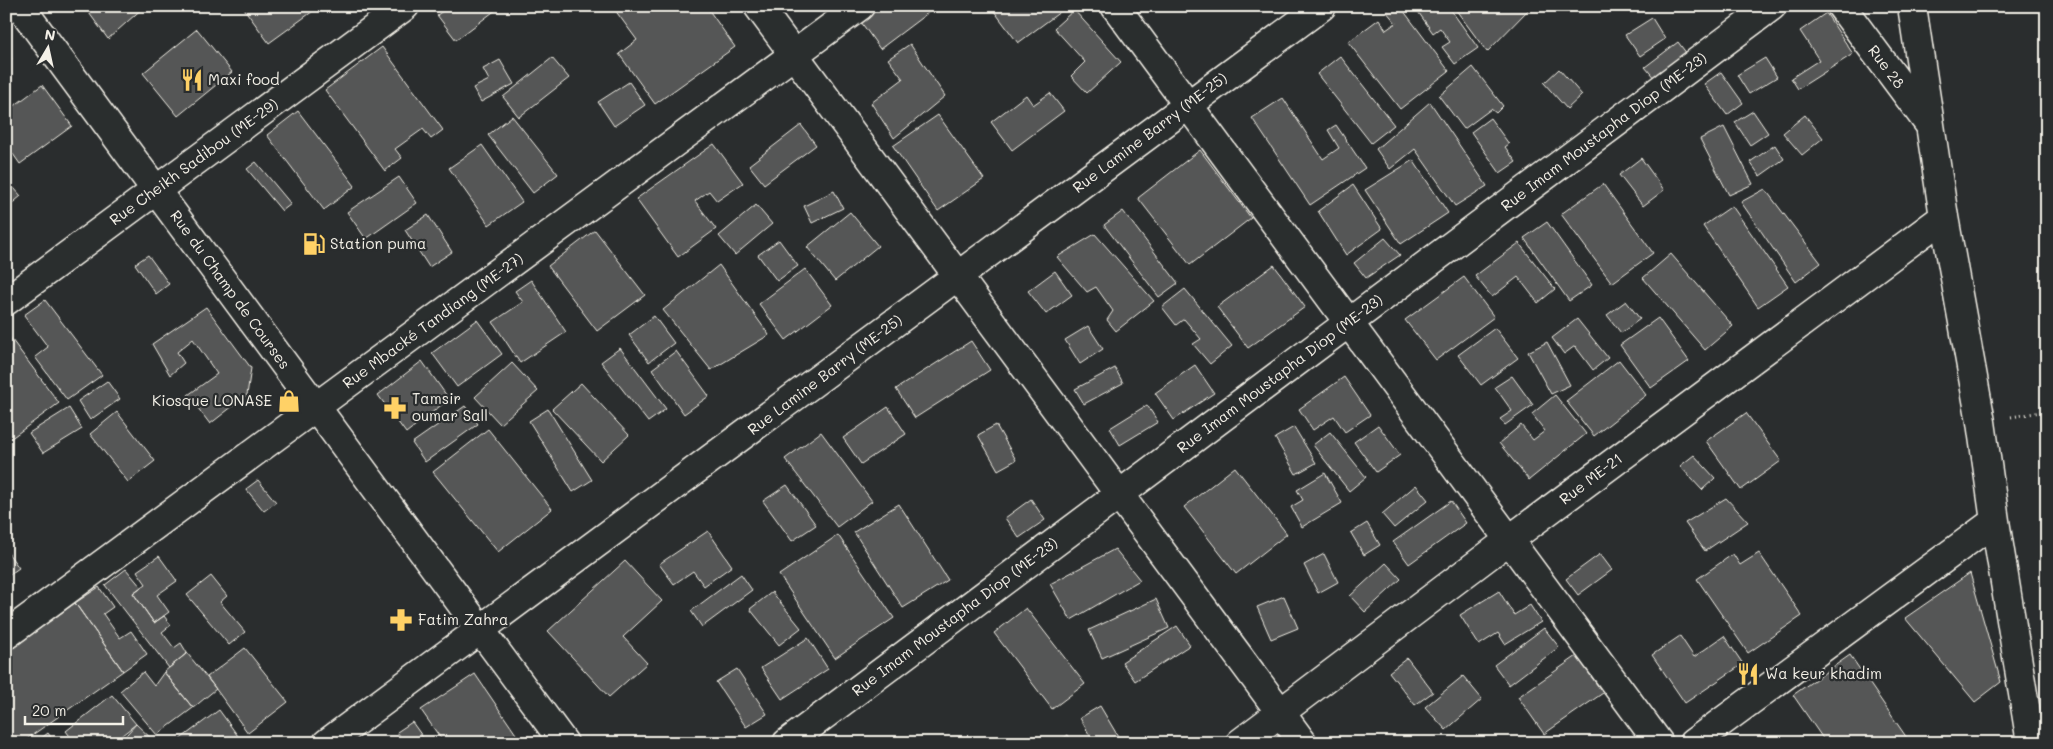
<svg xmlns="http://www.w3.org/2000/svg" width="2053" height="749" font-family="Mali,sans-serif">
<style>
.building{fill:#555756;stroke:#f4f1e8}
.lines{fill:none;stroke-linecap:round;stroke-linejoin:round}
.minor-casing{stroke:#f4f1e8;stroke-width:31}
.path{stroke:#f4f1e8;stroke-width:3;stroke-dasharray:1 4;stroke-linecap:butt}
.minor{stroke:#2a2d2e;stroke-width:28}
.labels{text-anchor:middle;stroke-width:4.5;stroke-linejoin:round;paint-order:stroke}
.street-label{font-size:15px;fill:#f4f1e8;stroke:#2a2d2e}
.poi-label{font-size:15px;fill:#f4f1e8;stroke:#2a2d2e;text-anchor:start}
</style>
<rect width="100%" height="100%" fill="#2a2d2e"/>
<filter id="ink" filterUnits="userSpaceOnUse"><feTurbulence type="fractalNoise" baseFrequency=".02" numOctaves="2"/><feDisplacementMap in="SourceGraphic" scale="10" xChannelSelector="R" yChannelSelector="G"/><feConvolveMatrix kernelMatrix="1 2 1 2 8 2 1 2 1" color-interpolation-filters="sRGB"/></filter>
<g filter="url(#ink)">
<path class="building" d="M 84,6 L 145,6 L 108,39 Z
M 242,6 L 320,6 L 269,43 Z
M 450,6 L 501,6 L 456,40 L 437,15 Z
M 612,6 L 706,6 L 735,47 L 655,104 L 619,54 L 637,40 Z
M 881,6 L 937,6 L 880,49 L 861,22 Z
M 992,6 L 1068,6 L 1018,43 L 991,7 Z
M 1392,6 L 1400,6 L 1449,71 L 1400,109 L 1348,42 L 1379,19 L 1386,30 L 1396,23 L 1386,11 Z
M 1414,6 L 1448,6 L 1478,48 L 1455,64 L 1442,47 L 1450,42 L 1440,28 L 1433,33 Z
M 1453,6 L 1487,6 L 1488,8 L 1490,6 L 1527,6 L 1529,9 L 1487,52 Z
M 1074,10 L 1121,62 L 1087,93 L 1071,76 L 1085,62 L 1054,28 Z
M 1826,13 L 1853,54 L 1798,89 L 1791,78 L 1819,60 L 1800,31 Z
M 1652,18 L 1665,39 L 1640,56 L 1625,35 Z
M 197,29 L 232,72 L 178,116 L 143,73 Z
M 1678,42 L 1687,54 L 1655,79 L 1645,67 Z
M 910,44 L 945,96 L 894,138 L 871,103 L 903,79 L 888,59 Z
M 382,47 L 443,130 L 431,139 L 423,129 L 395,149 L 402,158 L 385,171 L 325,90 Z
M 6,51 L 12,59 L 6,64 Z
M 1340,56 L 1394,125 L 1371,143 L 1317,74 Z
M 552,58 L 569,78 L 519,117 L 503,97 Z
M 1765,58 L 1777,77 L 1749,94 L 1737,75 Z
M 500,60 L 514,84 L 481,102 L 473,88 L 489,80 L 483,69 Z
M 1473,67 L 1503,106 L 1496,113 L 1491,109 L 1464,129 L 1439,96 Z
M 1559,69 L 1582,95 L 1567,109 L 1544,83 Z
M 1721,72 L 1743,103 L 1727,115 L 1704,84 Z
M 629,82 L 645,105 L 614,126 L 598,102 Z
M 42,85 L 72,126 L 20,164 L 13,154 L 6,159 L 6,112 Z
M 1050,93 L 1064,111 L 1012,150 L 991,122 L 1026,95 L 1033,105 Z
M 1283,98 L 1323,159 L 1339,148 L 1328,130 L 1336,125 L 1365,168 L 1310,205 L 1252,118 Z
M 1430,102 L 1487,186 L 1455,206 L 1415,149 L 1390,169 L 1376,149 Z
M 298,111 L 355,186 L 324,210 L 267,135 Z
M 1753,111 L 1768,133 L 1750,145 L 1735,122 Z
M 938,115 L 984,179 L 938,211 L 893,146 Z
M 1805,115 L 1823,138 L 1802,155 L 1783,133 Z
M 512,116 L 558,174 L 533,193 L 488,135 Z
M 1490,118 L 1509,144 L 1505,147 L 1516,162 L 1500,173 L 1471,132 Z
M 801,125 L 816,145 L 764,184 L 749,165 Z
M 1724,127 L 1753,184 L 1729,195 L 1700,139 Z
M 714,144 L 743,183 L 717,201 L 709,191 L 695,201 L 716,229 L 678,257 L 636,199 Z
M 482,145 L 522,202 L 489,225 L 449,168 Z
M 1775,145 L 1784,159 L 1760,176 L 1750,162 Z
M 1200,150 L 1251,218 L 1190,265 L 1138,198 Z
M 1641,158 L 1664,190 L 1643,206 L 1619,175 Z
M 1413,160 L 1448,213 L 1401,244 L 1365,190 Z
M 256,162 L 291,204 L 282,211 L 247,169 Z
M 399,177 L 417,203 L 366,239 L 347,212 Z
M 1603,184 L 1653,253 L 1612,283 L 1561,214 Z
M 1353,185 L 1382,229 L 1346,255 L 1318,211 Z
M 14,188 L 21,196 L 9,206 L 6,202 L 6,195 Z
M 1765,189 L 1821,263 L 1796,282 L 1741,202 Z
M 834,191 L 843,208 L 812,223 L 804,206 Z
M 756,205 L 772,224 L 735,255 L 719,236 Z
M 1732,206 L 1788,286 L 1758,307 L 1703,226 Z
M 1123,211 L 1178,283 L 1159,297 L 1104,225 Z
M 850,212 L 878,246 L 835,281 L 807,247 Z
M 428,215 L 452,252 L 429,267 L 405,230 Z
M 1547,222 L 1592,285 L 1569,301 L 1524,238 Z
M 595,230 L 645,295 L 597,331 L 548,266 Z
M 1095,234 L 1154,301 L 1116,331 L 1107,320 L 1113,311 L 1096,287 L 1087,292 L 1057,257 Z
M 1385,238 L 1400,255 L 1366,278 L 1354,263 Z
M 779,240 L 798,266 L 777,281 L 758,255 Z
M 1519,243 L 1555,289 L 1538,303 L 1518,277 L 1492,297 L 1475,276 Z
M 1671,254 L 1733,326 L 1705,350 L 1643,278 Z
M 148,255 L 169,284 L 156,294 L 135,264 Z
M 719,265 L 769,335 L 711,370 L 663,310 Z
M 1274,265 L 1305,307 L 1248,348 L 1217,307 Z
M 805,269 L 832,305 L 786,340 L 759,304 Z
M 1055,271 L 1072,295 L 1046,314 L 1028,291 Z
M 1464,277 L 1494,317 L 1436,360 L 1405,320 Z
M 531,280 L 566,332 L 520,363 L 493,322 L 523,302 L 515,291 Z
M 1185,289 L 1232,346 L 1210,364 L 1193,344 L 1201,339 L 1184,319 L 1176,325 L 1162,307 Z
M 45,300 L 102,375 L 67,400 L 35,357 L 48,347 L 24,315 Z
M 1626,301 L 1640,319 L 1621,333 L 1607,315 Z
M 206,307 L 251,368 L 247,395 L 210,424 L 188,395 L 217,374 L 193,339 L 177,352 L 184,363 L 170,375 L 152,344 Z
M 654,316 L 674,343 L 649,362 L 629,335 Z
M 1658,318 L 1689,361 L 1651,388 L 1620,345 Z
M 1577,319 L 1608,358 L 1593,370 L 1575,346 L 1564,354 L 1552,338 Z
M 477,320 L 502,354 L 457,387 L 432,353 Z
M 1088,326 L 1103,349 L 1080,364 L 1065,340 Z
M 1495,328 L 1518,358 L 1481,385 L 1458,355 Z
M 6,332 L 59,403 L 6,442 Z
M 971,341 L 990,370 L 915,418 L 896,389 Z
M 1547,342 L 1570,385 L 1551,394 L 1528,352 Z
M 620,348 L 666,409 L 648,422 L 601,362 Z
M 676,351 L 709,396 L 684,414 L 652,369 Z
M 1619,360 L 1646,395 L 1594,436 L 1566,401 Z
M 422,361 L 449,399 L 406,433 L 378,395 Z
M 512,363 L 538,391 L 500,424 L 475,397 Z
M 1195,365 L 1214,393 L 1174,420 L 1155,393 Z
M 1115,368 L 1123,383 L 1084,404 L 1075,389 Z
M 1512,376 L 1533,405 L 1505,425 L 1500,419 L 1512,411 L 1495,387 Z
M 1344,377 L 1370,415 L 1345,432 L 1334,416 L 1313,430 L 1299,409 Z
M 107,381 L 120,399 L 90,420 L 78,401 Z
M 581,383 L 629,435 L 601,461 L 552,409 Z
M 1555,395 L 1586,434 L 1529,480 L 1499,443 L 1521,425 L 1533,440 L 1545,431 L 1532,414 Z
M 1147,405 L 1158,422 L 1120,445 L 1110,428 Z
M 465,406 L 478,424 L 425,462 L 412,443 Z
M 888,407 L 906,434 L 861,464 L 843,438 Z
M 69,408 L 82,429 L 43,453 L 29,433 Z
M 548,409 L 592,480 L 573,492 L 529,421 Z
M 117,412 L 155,461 L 128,482 L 90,434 Z
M 1746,413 L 1781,461 L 1741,490 L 1706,441 Z
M 996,425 L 1016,460 L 998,470 L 978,435 Z
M 1378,425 L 1400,455 L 1376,472 L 1354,442 Z
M 1294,427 L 1316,463 L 1296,474 L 1275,438 Z
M 488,429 L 552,509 L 498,552 L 433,472 Z
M 821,432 L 872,501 L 837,527 L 785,459 Z
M 1330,432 L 1366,477 L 1349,491 L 1313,445 Z
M 1694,455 L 1715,478 L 1702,490 L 1680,466 Z
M 1235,467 L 1287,534 L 1236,574 L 1184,507 Z
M 1325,473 L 1342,503 L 1302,527 L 1291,507 L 1303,500 L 1297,490 Z
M 258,480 L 276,502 L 264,511 L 246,489 Z
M 787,485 L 816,525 L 792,541 L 763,501 Z
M 1416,485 L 1428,500 L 1394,528 L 1382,514 Z
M 1726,498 L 1748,522 L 1705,551 L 1685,523 Z
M 1031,499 L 1045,520 L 1019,538 L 1005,518 Z
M 1451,501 L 1466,523 L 1409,564 L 1393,542 Z
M 899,504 L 948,580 L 903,608 L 854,532 Z
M 1367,523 L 1380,545 L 1364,555 L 1351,533 Z
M 708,531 L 732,566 L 704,586 L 693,571 L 674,584 L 659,564 Z
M 838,535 L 894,618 L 835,658 L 779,575 Z
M 1115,549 L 1140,580 L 1071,620 L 1050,584 Z
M 6,550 L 19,568 L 6,577 Z
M 1759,553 L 1802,616 L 1748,653 L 1697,579 L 1733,554 L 1740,565 Z
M 1324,554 L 1338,582 L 1318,593 L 1304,565 Z
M 1600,554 L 1612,570 L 1578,595 L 1566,579 Z
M 159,556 L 177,581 L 157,595 L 169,612 L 154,623 L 133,593 L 146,584 L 137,571 Z
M 625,561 L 662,601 L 623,637 L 647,663 L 609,697 L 548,631 Z
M 1386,563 L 1401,579 L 1365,612 L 1350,596 Z
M 126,569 L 141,587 L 133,593 L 154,623 L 164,616 L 171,625 L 162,632 L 174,648 L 181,643 L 187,653 L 169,668 L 105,585 Z
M 1970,573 L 2001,682 L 1975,702 L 1905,618 Z
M 741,574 L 752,590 L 702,627 L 691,611 Z
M 211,576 L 227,596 L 220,602 L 245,632 L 229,645 L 187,595 Z
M 99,587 L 113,607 L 103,614 L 120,638 L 131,631 L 147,654 L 123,671 L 75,603 Z
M 1499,591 L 1514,615 L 1530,605 L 1541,622 L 1505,644 L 1498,633 L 1479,645 L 1460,615 Z
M 772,592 L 801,628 L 779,645 L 750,609 Z
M 1284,596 L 1298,628 L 1271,639 L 1257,607 Z
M 1156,599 L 1169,628 L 1102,658 L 1089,630 Z
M 75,603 L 123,671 L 21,743 L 17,743 L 6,729 L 6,653 Z
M 1026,608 L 1085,684 L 1052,709 L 994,633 Z
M 1177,626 L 1190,645 L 1135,681 L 1122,662 Z
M 1544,628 L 1559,647 L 1509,685 L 1494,665 Z
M 1680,636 L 1694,657 L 1724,636 L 1743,664 L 1685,703 L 1652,655 Z
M 808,638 L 828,669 L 782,699 L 761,668 Z
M 245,648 L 288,702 L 248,733 L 207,677 Z
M 187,653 L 216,689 L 193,708 L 164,672 Z
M 1850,655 L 1909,741 L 1907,743 L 1826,743 L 1793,695 Z
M 1577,656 L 1603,693 L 1544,734 L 1518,697 Z
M 1407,658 L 1433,692 L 1415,705 L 1389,672 Z
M 737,669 L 767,714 L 746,727 L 716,682 Z
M 143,672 L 154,686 L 164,672 L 193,708 L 157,735 L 120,691 Z
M 475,674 L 522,743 L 444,743 L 421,710 Z
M 1463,676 L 1482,699 L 1446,730 L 1425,707 Z
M 112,695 L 136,724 L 112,743 L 75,743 L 66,731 Z
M 1100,706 L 1122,743 L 1094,743 L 1080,718 Z
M 219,710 L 243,743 L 175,743 Z
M 412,722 L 427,743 L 405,743 L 397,732 Z
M 136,724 L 156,743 L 119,743 Z
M 48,733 L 55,743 L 35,743 Z
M 1068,735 L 1073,743 L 1056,743 Z"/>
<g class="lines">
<defs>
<path id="minor" d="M 20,6 L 564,743
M 758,6 L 1303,743
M 1115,6 L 1659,743
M 1841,6 L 1928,123
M 1912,6 L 1944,217 L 1981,422 L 1995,521 L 2031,743
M 6,301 L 405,6
M 6,635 L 860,6
M 327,743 L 1322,6
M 787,743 L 1772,6
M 1240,743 L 1509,540 L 1944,217
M 1693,743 L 1995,521"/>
</defs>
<use href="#minor" class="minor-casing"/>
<path class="path" d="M 2011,417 L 2047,411"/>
<use href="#minor" class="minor"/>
</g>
</g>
<defs>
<symbol id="restaurant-bare" viewBox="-9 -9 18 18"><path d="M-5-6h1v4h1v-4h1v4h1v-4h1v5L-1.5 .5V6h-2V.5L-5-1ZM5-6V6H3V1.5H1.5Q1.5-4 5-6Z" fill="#ffd166" stroke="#2a2d2e" stroke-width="2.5" paint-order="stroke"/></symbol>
<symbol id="fuel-bare" viewBox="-9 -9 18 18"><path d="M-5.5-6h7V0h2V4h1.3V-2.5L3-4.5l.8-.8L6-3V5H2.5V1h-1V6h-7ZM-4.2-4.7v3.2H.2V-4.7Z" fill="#ffd166" stroke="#2a2d2e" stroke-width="2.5" paint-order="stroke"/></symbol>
<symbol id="shop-bare" viewBox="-9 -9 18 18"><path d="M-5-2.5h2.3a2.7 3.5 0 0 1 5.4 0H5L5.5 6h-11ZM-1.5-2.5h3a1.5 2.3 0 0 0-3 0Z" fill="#ffd166" stroke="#2a2d2e" stroke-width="2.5" paint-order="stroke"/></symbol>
<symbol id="pharmacy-bare" viewBox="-9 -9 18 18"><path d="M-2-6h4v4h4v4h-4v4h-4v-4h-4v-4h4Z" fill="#ffd166" stroke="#2a2d2e" stroke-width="2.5" paint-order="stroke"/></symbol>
</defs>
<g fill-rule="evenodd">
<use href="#restaurant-bare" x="176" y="64" width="32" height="32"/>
<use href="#fuel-bare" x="298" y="228" width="32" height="32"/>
<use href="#shop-bare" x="273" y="385" width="32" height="32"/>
<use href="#pharmacy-bare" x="379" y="392" width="32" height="32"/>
<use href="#pharmacy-bare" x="385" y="604" width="32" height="32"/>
<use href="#restaurant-bare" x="1732" y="658" width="32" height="32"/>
</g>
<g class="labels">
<g class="street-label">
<text transform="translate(1886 67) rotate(53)" y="5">Rue 28</text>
<text transform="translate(1604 132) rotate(-37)" y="5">Rue Imam Moustapha Diop (ME-23)</text>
<text transform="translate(1150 133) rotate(-37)" y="5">Rue Lamine Barry (ME-25)</text>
<text transform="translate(194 162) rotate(-36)" y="5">Rue Cheikh Sadibou (ME-29)</text>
<text transform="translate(230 290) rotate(54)" y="5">Rue du Champ de Courses</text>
<text transform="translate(433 321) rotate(-36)" y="5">Rue Mbacké Tandiang (ME-27)</text>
<text transform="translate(1280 374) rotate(-37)" y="5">Rue Imam Moustapha Diop (ME-23)</text>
<text transform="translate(825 375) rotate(-37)" y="5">Rue Lamine Barry (ME-25)</text>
<text transform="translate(1591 479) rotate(-37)" y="5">Rue ME-21</text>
<text transform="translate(955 617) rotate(-37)" y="5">Rue Imam Moustapha Diop (ME-23)</text>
</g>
<g class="poi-label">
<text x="208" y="85">Maxi food</text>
<text x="330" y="249">Station puma</text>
<text x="412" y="404">Tamsir<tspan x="412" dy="17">oumar Sall</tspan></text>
<text x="272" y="406" text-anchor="end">Kiosque LONASE</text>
<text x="418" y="625">Fatim Zahra</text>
<text x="1765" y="679">Wa keur khadim</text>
</g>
</g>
<rect width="2053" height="749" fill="none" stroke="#2a2d2e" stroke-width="25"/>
<rect x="12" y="12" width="2028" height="724" fill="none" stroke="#f4f1e8" stroke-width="2" filter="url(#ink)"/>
<g transform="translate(48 48) rotate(9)" stroke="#2a2d2e" stroke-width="4" paint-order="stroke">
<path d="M0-4L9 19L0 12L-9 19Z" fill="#f4f1e8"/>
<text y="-8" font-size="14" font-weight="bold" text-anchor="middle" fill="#f4f1e8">N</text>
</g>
<path d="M25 716v8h98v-8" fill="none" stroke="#f4f1e8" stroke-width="2.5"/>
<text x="32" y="716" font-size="15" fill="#f4f1e8" stroke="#2a2d2e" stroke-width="4" paint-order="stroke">20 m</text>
</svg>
